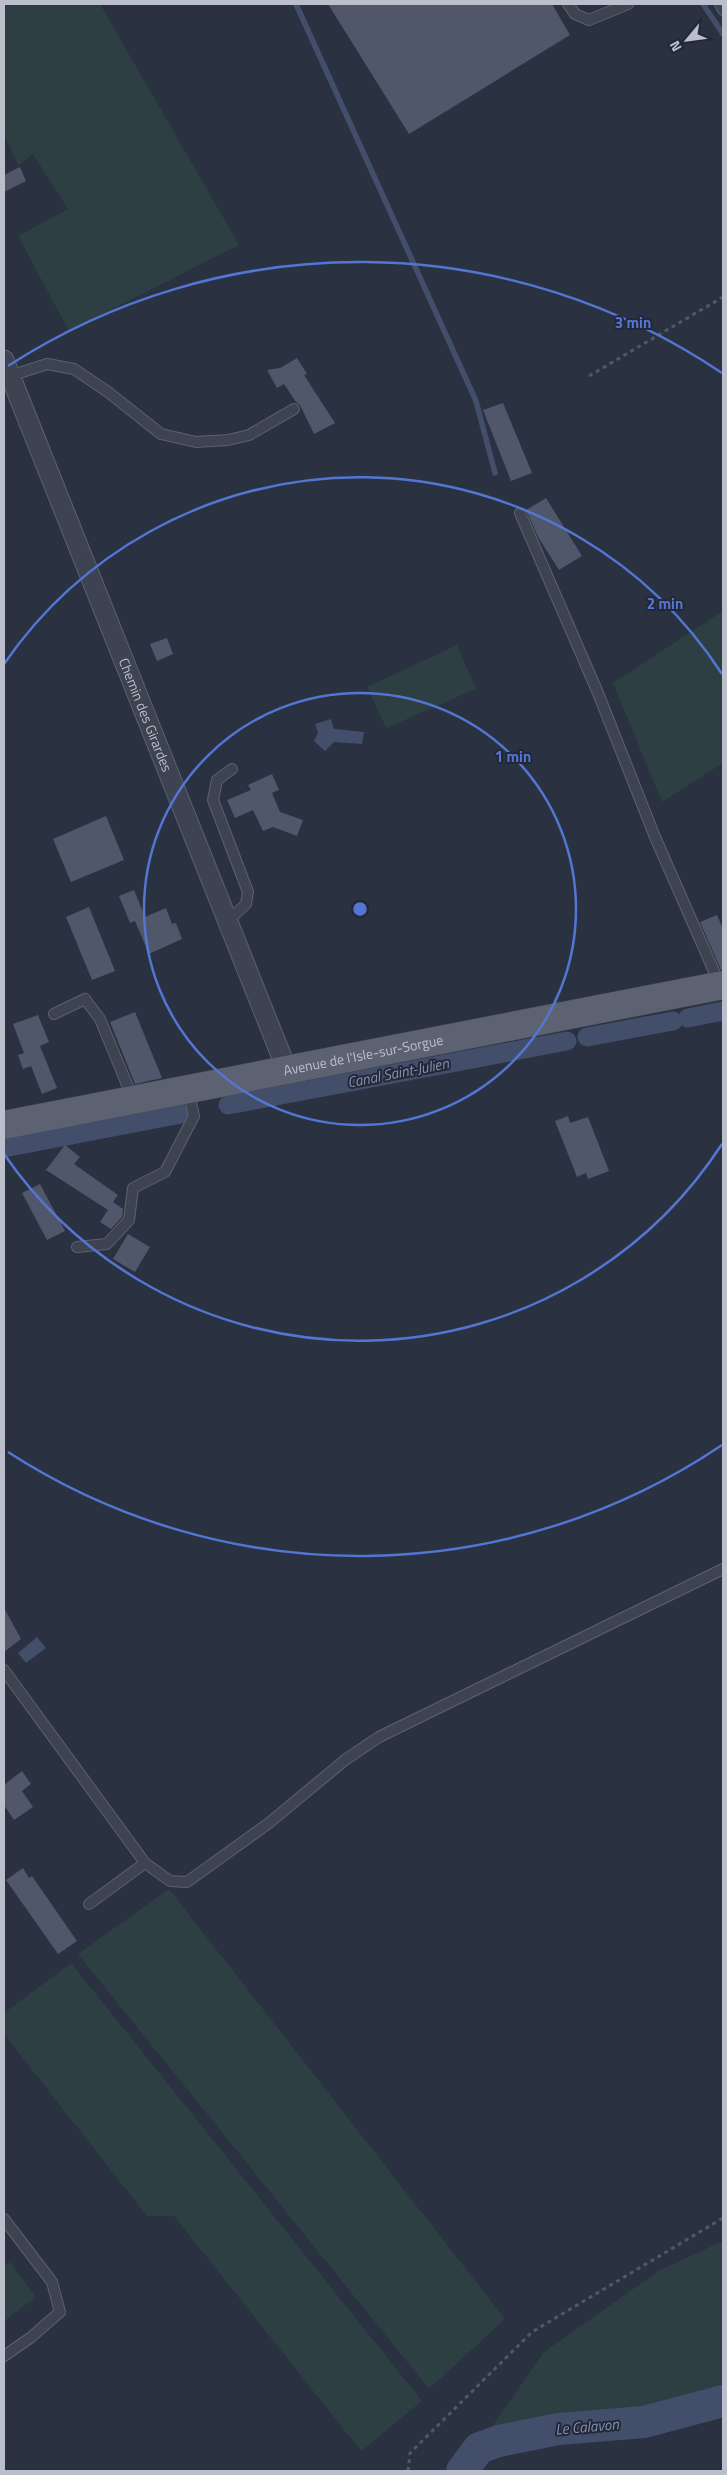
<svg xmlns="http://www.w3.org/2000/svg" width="727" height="2475" font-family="'Titillium Web',sans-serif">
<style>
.green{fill:#2d3f43}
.water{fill:#434e6a}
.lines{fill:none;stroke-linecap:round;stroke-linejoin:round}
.stream{stroke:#434e6a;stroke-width:5.5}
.canal{stroke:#434e6a;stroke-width:19}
.river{stroke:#434e6a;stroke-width:32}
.building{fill:#50576a}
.service-casing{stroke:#5c616f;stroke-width:12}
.minor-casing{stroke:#5c616f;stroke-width:21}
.primary-casing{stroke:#484c5b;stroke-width:29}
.path{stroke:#4c5b61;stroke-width:3;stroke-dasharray:4 4;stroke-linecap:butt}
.service{stroke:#3e4351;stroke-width:10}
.minor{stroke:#3e4351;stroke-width:19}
.primary{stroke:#5c6271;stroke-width:28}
.ring{fill:none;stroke:#5476d3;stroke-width:2.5}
.labels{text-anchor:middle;stroke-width:4;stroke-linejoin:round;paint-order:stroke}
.street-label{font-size:14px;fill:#bbbfcb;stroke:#222837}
.water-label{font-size:15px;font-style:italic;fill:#8691af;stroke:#222837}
.centre{fill:#5476d3;stroke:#222837;stroke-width:2.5}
.ring-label{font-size:15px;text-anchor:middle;font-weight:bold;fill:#5476d3;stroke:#222837;stroke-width:4;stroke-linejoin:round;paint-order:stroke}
</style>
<rect width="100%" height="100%" fill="#2a3141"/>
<path class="green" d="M 4,4 L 100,4 L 239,245 L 69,331 L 18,236 L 68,209 L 33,154 L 18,165 L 4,135 Z
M 723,611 L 723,763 L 662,802 L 613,683 Z
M 457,645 L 476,689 L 386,728 L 367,687 Z
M 169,1889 L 505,2319 L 429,2389 L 78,1954 Z
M 71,1963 L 422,2401 L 361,2451 L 174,2216 L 147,2216 L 4,2034 L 4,2013 Z
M 723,2241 L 723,2390 L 686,2399 L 489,2431 L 544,2352 L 660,2270 Z
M 10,2262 L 36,2297 L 4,2321 L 4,2266 Z"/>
<path class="water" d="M 331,719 L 334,729 L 364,732 L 362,744 L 334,742 L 325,751 L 314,741 L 318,733 L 315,724 Z
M 37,1637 L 46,1648 L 26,1663 L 18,1653 Z"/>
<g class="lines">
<path class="stream" d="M 296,4 L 476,401 L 495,473
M 703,4 L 723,34"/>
<path class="canal" d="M 688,1018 L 723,1011
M 587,1037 L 673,1021
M 228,1105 L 567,1041
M 4,1148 L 181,1114"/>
<path class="river" d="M 462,2471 L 479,2448 L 499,2441 L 558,2429 L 644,2422 L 723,2401"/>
</g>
<path class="building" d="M 328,4 L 552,4 L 570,35 L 409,134 Z
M 20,167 L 26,181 L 4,192 L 4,175 Z
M 297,358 L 307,374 L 304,375 L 335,423 L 314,434 L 300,405 L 296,402 L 284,384 L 277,388 L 267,370 L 280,368 Z
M 503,403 L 532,473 L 511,481 L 483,410 Z
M 546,498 L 582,556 L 559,570 L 538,537 L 526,510 Z
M 167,638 L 173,654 L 157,661 L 150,644 Z
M 272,774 L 279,790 L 272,793 L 280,812 L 303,820 L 297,836 L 273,827 L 263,831 L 253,810 L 235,818 L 227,800 L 251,790 L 248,785 Z
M 106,816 L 124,860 L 71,882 L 53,839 Z
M 134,890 L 145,917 L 166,908 L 172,924 L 176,923 L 182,939 L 149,954 L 135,921 L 130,923 L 119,896 Z
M 89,907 L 115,971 L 92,980 L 66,917 Z
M 717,915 L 723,929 L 723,970 L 721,970 L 700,922 Z
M 135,1012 L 162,1078 L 135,1084 L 110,1022 Z
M 38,1015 L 49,1042 L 40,1046 L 57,1088 L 42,1094 L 31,1066 L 23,1069 L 18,1055 L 24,1053 L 13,1024 Z
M 568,1116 L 570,1123 L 588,1117 L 609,1171 L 588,1179 L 586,1173 L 577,1177 L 555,1121 Z
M 65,1145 L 80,1157 L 74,1164 L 118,1195 L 113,1202 L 123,1209 L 122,1217 L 111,1229 L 100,1222 L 108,1210 L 46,1170 Z
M 40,1184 L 65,1231 L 47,1240 L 22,1193 Z
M 128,1234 L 150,1247 L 135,1272 L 113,1259 Z
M 4,1608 L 21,1639 L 4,1652 Z
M 22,1771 L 31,1784 L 22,1791 L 33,1807 L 14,1820 L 4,1805 L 4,1785 Z
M 23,1868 L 29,1878 L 32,1876 L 77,1941 L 58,1954 L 6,1880 Z"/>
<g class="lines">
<defs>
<path id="service" d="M 568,4 L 575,14 L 589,20 L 628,4
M 720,4 L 723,10
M 10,376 L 47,364 L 74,369 L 108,392 L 161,434 L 196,442 L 228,440 L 249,435 L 294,409
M 520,513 L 598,693 L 655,837 L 720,985
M 228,921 L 246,904 L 248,892 L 213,800 L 217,780 L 232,769
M 54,1014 L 85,999 L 100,1019 L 133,1099
M 77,1247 L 107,1244 L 129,1220 L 133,1188 L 165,1172 L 194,1116 L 188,1090
M 4,1670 L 145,1863
M 89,1904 L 145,1863 L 170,1881 L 187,1882 L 269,1823 L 345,1760 L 379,1737 L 723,1569
M 4,2219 L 52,2282 L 60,2312 L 30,2338 L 4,2356"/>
<g id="minor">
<path id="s1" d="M 4,360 L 287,1070"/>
</g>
<g id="primary">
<path id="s2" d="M 4,1125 L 723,985"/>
</g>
</defs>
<use href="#service" class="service-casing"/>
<use href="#minor" class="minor-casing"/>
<use href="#primary" class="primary-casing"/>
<path class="path" d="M 589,376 L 723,297
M 408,2471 L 410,2453 L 532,2332 L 723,2218"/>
<use href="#service" class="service"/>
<use href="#minor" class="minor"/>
<use href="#primary" class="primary"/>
</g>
<g class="ring">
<circle cx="360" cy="909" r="216"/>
<path d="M722 1144A432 432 0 0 1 4 1154M4 664A432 432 0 0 1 722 674"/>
<path d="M722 1445A647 647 0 0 1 8 1452M8 366A647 647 0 0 1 722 373"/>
</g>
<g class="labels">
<g class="street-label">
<text dy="5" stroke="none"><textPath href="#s1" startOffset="382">Chemin des Girardes</textPath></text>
<text dy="5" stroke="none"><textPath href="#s2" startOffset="366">Avenue de l'Isle-sur-Sorgue</textPath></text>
</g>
<g class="water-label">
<text transform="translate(398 1073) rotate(-11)" y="5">Canal Saint-Julien</text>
<text transform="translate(587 2427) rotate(-5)" y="5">Le Calavon</text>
</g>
</g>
<circle cx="360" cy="909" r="8" class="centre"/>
<g class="ring-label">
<text x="633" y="328">3 min</text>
<text x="665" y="609">2 min</text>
<text x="513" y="762">1 min</text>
</g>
<rect width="727" height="2475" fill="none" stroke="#bbbfcb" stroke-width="10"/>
<g transform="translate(687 40) rotate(241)" stroke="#222837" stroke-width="4" paint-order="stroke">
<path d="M0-4L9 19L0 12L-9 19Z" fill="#bbbfcb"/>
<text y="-8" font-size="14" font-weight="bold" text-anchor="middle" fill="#bbbfcb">N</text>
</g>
</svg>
